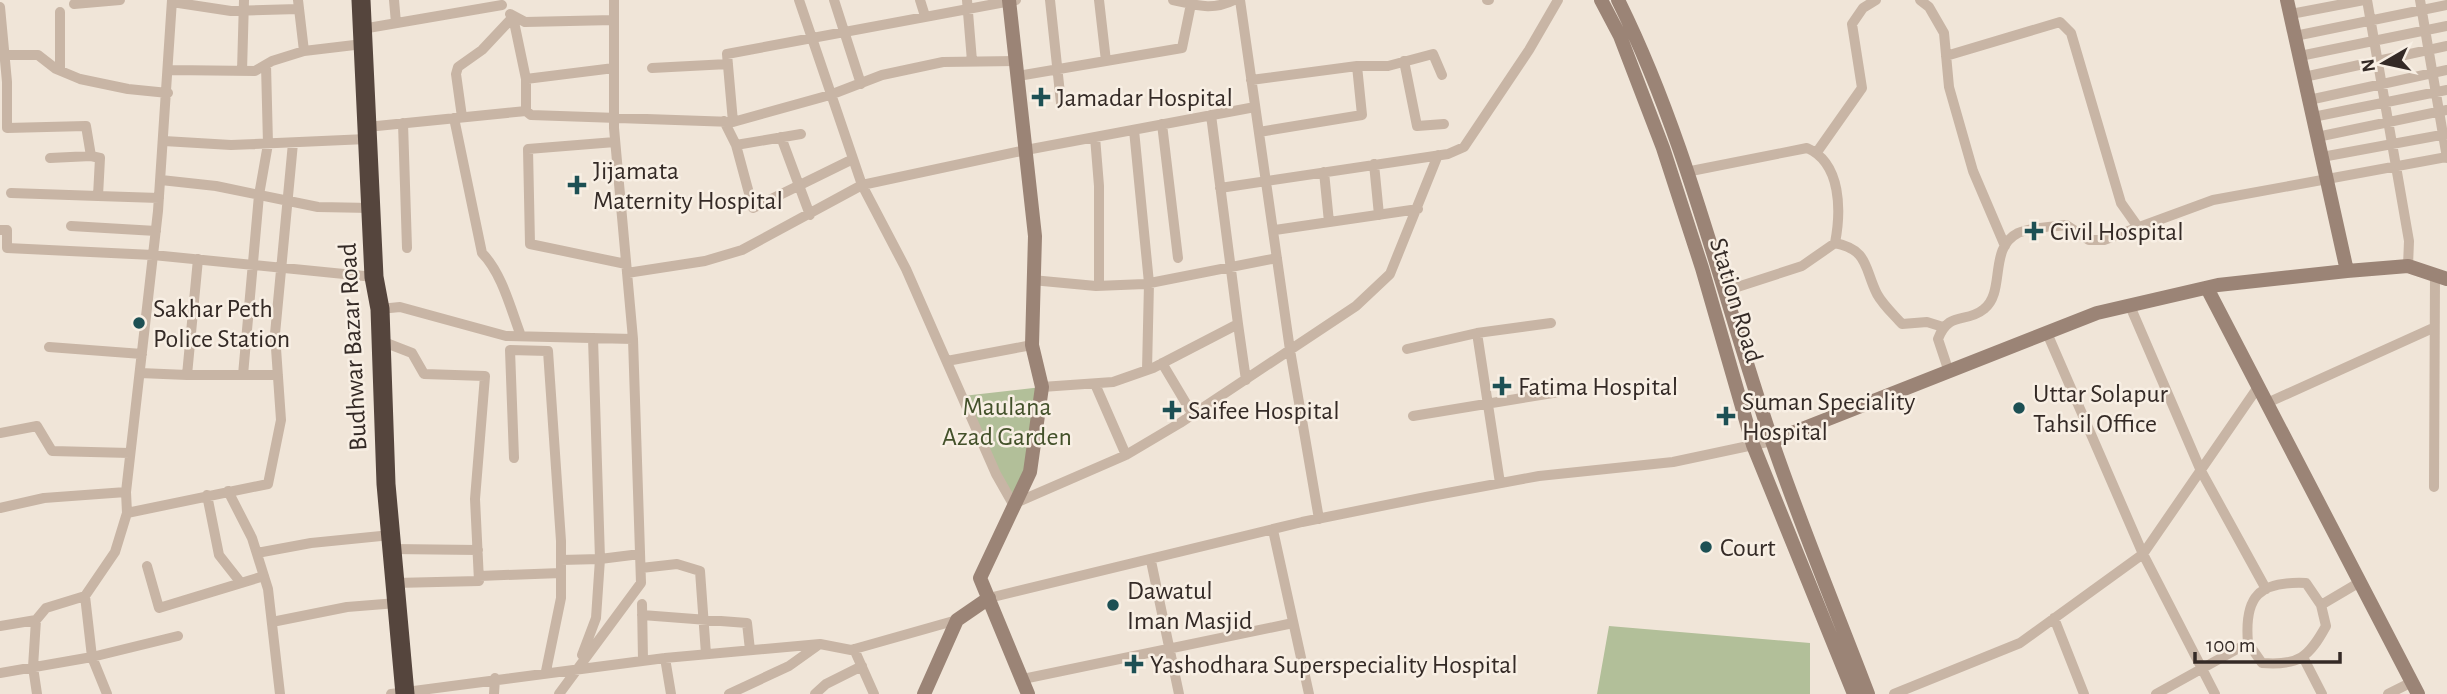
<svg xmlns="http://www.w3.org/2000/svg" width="2447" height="694" font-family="'Alegreya Sans',sans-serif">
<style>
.green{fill:#b2bf99}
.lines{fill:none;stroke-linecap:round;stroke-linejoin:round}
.street{stroke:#c8b5a5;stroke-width:10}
.secondary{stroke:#9b8476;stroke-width:14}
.highway{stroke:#55453d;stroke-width:19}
.poi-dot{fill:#1d5054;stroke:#f8efe4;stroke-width:2.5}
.labels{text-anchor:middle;stroke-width:5;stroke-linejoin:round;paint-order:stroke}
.poi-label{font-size:26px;fill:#342a26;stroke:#f8efe4;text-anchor:start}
.street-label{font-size:26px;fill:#342a26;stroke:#f8efe4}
.park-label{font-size:26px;fill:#43512a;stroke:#f8efe4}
</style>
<rect width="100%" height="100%" fill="#f0e5d8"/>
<path class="green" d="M 1042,387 L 1030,472 L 1013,504 L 963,396 Z
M 1609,626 L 1810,643 L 1810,694 L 1597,694 Z"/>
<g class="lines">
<path class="street" d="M 298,0 L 304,51
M 394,0 L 396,23
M 799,0 L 862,185 L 906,269 L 996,474 L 1013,504 L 1126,455 L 1180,423 L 1356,306 L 1390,274 L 1438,155
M 834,0 L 861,84
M 920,0 L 925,16
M 967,0 L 972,61
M 1050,0 L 1061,103
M 1099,0 L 1106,61
M 1173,0 C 1196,5 1212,11 1234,0
M 1240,0 L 1290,350 L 1319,519
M 1487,0 L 1489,0
M 1920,0 L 1929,7 L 1944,33 L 1949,87 L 1973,171 L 2005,246
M 2367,0 L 2409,241 L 2408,266
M 2420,0 L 2447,158
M 172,2 L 231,11 L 298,9
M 74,4 L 120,0
M 0,7 L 7,82 L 7,128 L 86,126 L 91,156 L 50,158
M 60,12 L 60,70
M 510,14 L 525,22 L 614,20
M 2291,14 L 2364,0
M 362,29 L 502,5
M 2295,36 L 2447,5
M 0,55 L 38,55 L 56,69 L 80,79 L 128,89 L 168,93
M 1946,56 L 2060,22 L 2071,33 L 2121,203 L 2138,227
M 2300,56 L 2447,26
M 1404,61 L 1417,126 L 1444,124
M 1357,66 L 1388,66 L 1433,54 L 1442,75
M 652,68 L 728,64
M 169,70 L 255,71 L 272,61 L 304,51 L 363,44
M 242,71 L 244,0
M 1018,76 L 1182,48 L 1191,4
M 2304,77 L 2447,46
M 1251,80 L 1357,66 L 1362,115 L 1259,132
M 2309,100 L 2447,70
M 526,111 L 526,79 L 614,68
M 1211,115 L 1238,324
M 462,117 L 456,74 L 458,67 L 482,50 L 513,17 L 526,79
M 2313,117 L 2447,90
M 454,118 L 482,253 C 502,273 511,310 521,336
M 724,121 L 736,145 L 753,208 L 853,159
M 733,122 L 830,95 L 882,75 L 943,62 L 1016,61
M 403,123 L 407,248
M 1162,124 L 1178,258
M 367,127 L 526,111 L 531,115 L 733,122 L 727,54 L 1016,0
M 1134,130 L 1149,283 L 1147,370
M 781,137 L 810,215
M 1095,137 L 1099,186 L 1099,286
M 2317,137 L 2447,110
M 164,141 L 231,145 L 367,139
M 615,142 L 528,149 L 530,244 L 626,264
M 736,145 L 801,134
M 1817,152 L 1862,88 L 1852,24 L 1863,8 L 1876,0
M 2322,157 L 2447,134
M 1374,164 L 1379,215
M 1324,172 L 1329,222
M 1686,172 L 1807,148 C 1842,163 1841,212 1835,243 L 1802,266 L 1725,291
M 161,180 L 216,186 L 318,207 L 371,208
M 1220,188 L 1448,154 L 1464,147 L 1529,50 L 1558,0
M 11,193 L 98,196 L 100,158 L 91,156
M 98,196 L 159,198
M 71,226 L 156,231
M 0,230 L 7,230 L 7,248 L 153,255 L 374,277
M 1275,230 L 1418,209
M 1835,243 C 1869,250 1864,268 1877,294 C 1883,305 1894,315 1902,324 L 1927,322 L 1943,327
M 198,259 L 187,375 L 278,375
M 627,273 L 705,261 L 742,250 L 862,185 L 1026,150 L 1255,107
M 1032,280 L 1096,286 L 1145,284 L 1277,258
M 2130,306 L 2201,471 L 2266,589
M 380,309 L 400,307 L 506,336 L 633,339
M 1477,333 L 1500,483
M 2047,333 L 2143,554 L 2215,694
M 381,341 L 412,353 L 424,374 L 485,376 L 475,499 L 479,581 L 395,583
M 49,347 L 142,354
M 1407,349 L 1477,333 L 1551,323
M 947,361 L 1032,345
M 1162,363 L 1193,415
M 1949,372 L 1938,339 C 1949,310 1966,324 1984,309 C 2006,292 1988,248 2018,233 C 2031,227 2052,227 2066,225 L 2089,240 L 2104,240 L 2213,200 L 2447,157
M 140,373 L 187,375
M 243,375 L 259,195 L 268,144 L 266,65
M 1095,384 L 1126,455
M 1042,387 L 1113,382 L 1153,368 L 1238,324 L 1246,380
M 2267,403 L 2433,328
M 1413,416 L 1559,392
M 0,433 L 37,426 L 52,451 L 130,453
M 514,458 L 510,350 L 548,351 L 561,541 L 561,598 L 546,671
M 2434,487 L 2435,275
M 228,491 L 252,538 L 268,589 L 280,694
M 207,495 L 219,555 L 241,583
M 0,508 L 44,498 L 126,492 L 158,211 L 172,0
M 127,513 L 268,484 L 281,420 L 275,334 L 293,143
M 1273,530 L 1309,694
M 392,549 L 478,550
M 257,553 L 311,543 L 391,535
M 561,560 L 600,559 L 640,554
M 1151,561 L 1179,694
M 147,566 L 159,608 L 264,576
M 641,568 L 677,564 L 700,571 L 706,654
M 479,576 L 561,573
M 85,596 L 92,657 L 107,694
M 989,598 L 1302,522 L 1426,497 L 1539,476 L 1673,462 L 1772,441
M 642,604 L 643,660
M 2321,605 L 2360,582
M 642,615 L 747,623 L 750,650
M 2054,618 L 2084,694
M 36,620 L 33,667 L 37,694
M 272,622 L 347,607 L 397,603
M 0,626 L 36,620 L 46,608 L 85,596 L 115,552 L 127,513 L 126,492
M 854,649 L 874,694
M 582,655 L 596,618 L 600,559 L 593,338
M 2303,657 L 2322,694
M 665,658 L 671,694
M 0,673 L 92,657 L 178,636
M 1023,679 L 1293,623
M 391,694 L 665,658 L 820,644 L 851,650 L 957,620
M 494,694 L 495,678
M 559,694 L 641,583 L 633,339 L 614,128 L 614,0
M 729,694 L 789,666 L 817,646
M 815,694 L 826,684 L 862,666
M 1894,694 L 2020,643 L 2143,554 L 2258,387
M 2156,694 L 2248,643 L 2262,663 C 2299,666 2309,657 2326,626 L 2321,605 L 2306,583 C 2259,581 2244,596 2248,643
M 2388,694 L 2412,682"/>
<path class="secondary" d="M 1009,0 L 1035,236 L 1032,345 L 1042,387 L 1030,472 L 980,578 L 1028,694
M 1601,0 L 1620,36 L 1663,148 L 1702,268 L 1753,445 L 1854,694
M 1618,0 C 1687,139 1722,294 1772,441 C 1801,526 1836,610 1868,694
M 2287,0 L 2347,271
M 2207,288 L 2418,694
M 1772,441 L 2097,313 L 2218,285 L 2347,271 L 2408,266 L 2447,279
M 924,694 L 957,620 L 989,598"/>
<path class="highway" d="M 361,0 L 374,277 L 380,309 L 386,484 L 405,694"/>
</g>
<g class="poi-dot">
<path d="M1037.5 86.5h7v7h7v7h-7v7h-7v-7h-7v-7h7z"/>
<path d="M573.5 174.5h7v7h7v7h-7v7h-7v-7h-7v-7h7z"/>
<path d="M2030.5 220.5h7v7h7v7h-7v7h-7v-7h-7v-7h7z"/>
<circle cx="139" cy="323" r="7"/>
<path d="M1498.5 375.5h7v7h7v7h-7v7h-7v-7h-7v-7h7z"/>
<circle cx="2019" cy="408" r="7"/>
<path d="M1168.5 399.5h7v7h7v7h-7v7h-7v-7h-7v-7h7z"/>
<path d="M1722.5 405.5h7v7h7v7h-7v7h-7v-7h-7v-7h7z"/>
<circle cx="1706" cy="547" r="7"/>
<circle cx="1113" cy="605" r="7"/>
<path d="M1130.5 653.5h7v7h7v7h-7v7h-7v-7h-7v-7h7z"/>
</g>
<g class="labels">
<g class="poi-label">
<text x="1057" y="106">Jamadar Hospital</text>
<text x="593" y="179">Jijamata<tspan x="593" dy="30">Maternity Hospital</tspan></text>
<text x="2050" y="240">Civil Hospital</text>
<text x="153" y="317">Sakhar Peth<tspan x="153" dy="30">Police Station</tspan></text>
<text x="1518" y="395">Fatima Hospital</text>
<text x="2033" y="402">Uttar Solapur<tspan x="2033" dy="30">Tahsil Office</tspan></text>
<text x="1742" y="410">Suman Speciality<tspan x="1742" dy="30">Hospital</tspan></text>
<text x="1188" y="419">Saifee Hospital</text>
<text x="1720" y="556">Court</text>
<text x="1127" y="599">Dawatul<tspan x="1127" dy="30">Iman Masjid</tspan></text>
<text x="1150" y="673">Yashodhara Superspeciality Hospital</text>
</g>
<g class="street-label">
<text transform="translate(1737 300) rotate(73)" y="9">Station Road</text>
<text transform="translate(352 347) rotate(-93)" y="9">Budhwar Bazar Road</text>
</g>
<g class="park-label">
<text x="1007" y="415">Maulana<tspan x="1007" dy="30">Azad Garden</tspan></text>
</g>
</g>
<g transform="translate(2384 63) rotate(261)" stroke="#f8efe4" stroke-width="5" paint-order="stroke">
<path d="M0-5L12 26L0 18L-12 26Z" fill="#342a26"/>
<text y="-10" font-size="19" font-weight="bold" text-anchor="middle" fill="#342a26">N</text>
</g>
<path d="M2195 652v10h145v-10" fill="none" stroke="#342a26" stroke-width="3.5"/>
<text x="2206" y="652" font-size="21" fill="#342a26" stroke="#f8efe4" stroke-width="5" paint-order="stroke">100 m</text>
</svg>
